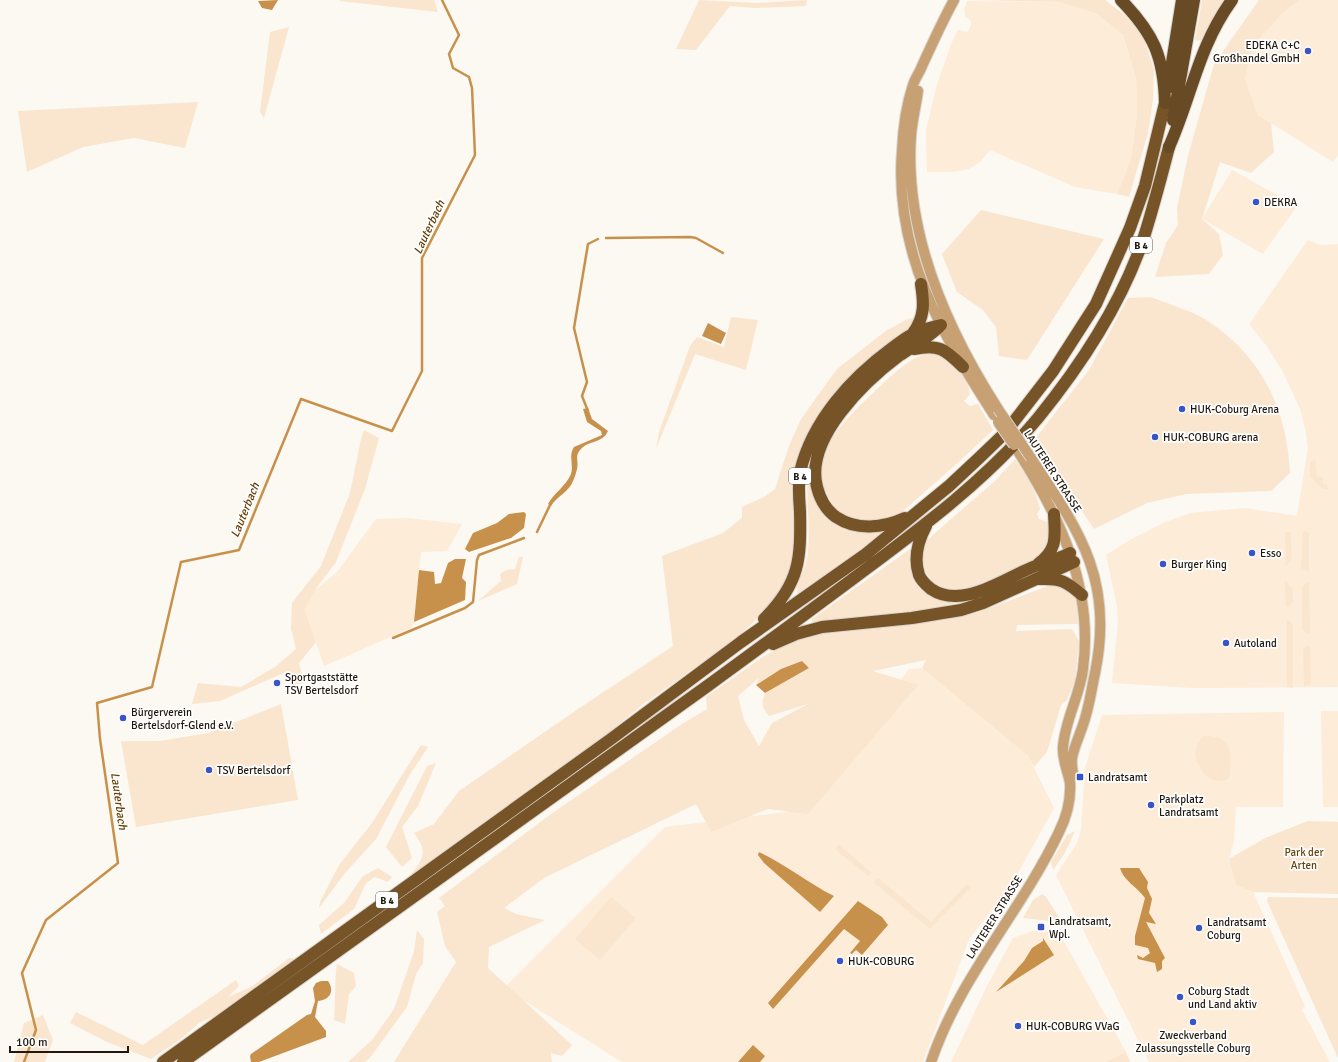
<svg xmlns="http://www.w3.org/2000/svg" width="1338" height="1062" font-family="Signika,sans-serif">
<style>
.built{fill:#fdecd8}
.green{fill:#fae6cf;fill-rule:evenodd}
.water{fill:#c7914c}
.lines{fill:none;stroke-linecap:round;stroke-linejoin:round}
.stream{stroke:#c7914c;stroke-width:2.5}
.tertiary-casing{stroke:#d9d4ce;stroke-width:12}
.trunk-casing{stroke:#d9d4ce;stroke-width:14}
.motorway-casing{stroke:#d9d4ce;stroke-width:14}
.tertiary{stroke:#c7a174;stroke-width:10}
.trunk{stroke:#775427;stroke-width:12}
.motorway{stroke:#684a24;stroke-width:12}
.tertiary-bridge-casing{stroke:#d9d4ce;stroke-width:12;stroke-linecap:butt}
.tertiary-bridge{stroke:#c7a174;stroke-width:10}
.poi-dot{fill:#3855c6;stroke:#fff;stroke-width:1.5}
.labels{text-anchor:middle;stroke-width:3.5;stroke-linejoin:round;paint-order:stroke}
.shield{fill:#fff;stroke:#645e57;stroke-width:1}
.shield-label{font-size:10px;font-weight:bold;fill:#21190f}
.poi-label{font-size:11px;fill:#21190f;stroke:#fff;text-anchor:start}
.street-label{font-size:11px;fill:#21190f;stroke:#fff}
.park-label{font-size:11px;fill:#68430c;stroke:#fff}
.water-label{font-size:12px;font-style:italic;fill:#644007;stroke:#fff}
</style>
<rect width="100%" height="100%" fill="#fcf8f2"/>
<path class="built" d="M 1299,0 L 1338,0 L 1338,155 L 1333,162 L 1258,115 L 1245,79 L 1253,45 L 1285,11 Z
M 967,1 L 1059,2 L 1097,14 L 1123,35 L 1136,78 L 1137,115 L 1131,159 L 1117,194 L 1075,187 L 990,150 L 980,162 L 969,169 L 954,172 L 927,172 L 926,131 L 937,84 L 952,42 L 958,30 L 967,32 L 971,26 L 971,21 L 965,16 L 964,10 Z
M 1232,170 L 1297,206 L 1263,254 L 1202,219 Z
M 1308,240 L 1320,245 L 1338,244 L 1338,687 L 1193,688 L 1112,683 L 1118,622 L 1117,606 L 1106,555 L 1130,540 L 1163,523 L 1190,513 L 1245,508 L 1297,516 L 1308,448 L 1305,428 L 1300,409 L 1283,372 L 1266,345 L 1249,324 Z
M 408,518 L 462,524 L 447,551 L 421,552 L 414,622 L 411,628 L 324,666 L 305,610 L 315,590 L 337,572 L 376,519 Z
M 922,668 L 1028,756 L 1054,808 L 1009,889 L 969,939 L 923,1062 L 622,1062 L 504,988 L 665,827 L 802,810 L 909,669 Z
M 1321,711 L 1338,711 L 1338,807 L 1323,807 Z
M 1284,712 L 1283,807 L 1236,807 L 1234,841 L 1229,859 L 1236,885 L 1253,892 L 1305,1006 L 1302,1010 L 1330,1062 L 1149,1062 L 1056,875 L 1077,843 L 1081,829 L 1085,768 L 1102,715 Z
M 1033,931 L 1052,932 L 1062,938 L 1126,1052 L 1105,1062 L 951,1062 L 987,986 L 1013,938 Z"/>
<path class="green" d="M 340,0 L 434,0 L 438,12 L 340,1 Z
M 699,0 L 756,3 L 807,0 L 806,6 L 754,8 L 730,6 L 696,50 L 676,49 Z
M 967,0 L 1105,0 L 1125,15 L 1143,36 L 1154,70 L 1153,99 L 1148,133 L 1129,197 L 1117,194 L 1131,159 L 1137,115 L 1136,78 L 1123,35 L 1097,14 L 1059,2 Z
M 1202,0 L 1224,0 L 1202,40 L 1195,41 Z
M 1259,0 L 1299,0 L 1285,11 L 1253,45 L 1245,79 L 1258,115 L 1271,123 L 1274,152 L 1251,173 L 1220,162 L 1202,219 L 1219,234 L 1223,255 L 1209,274 L 1155,277 L 1166,243 L 1178,225 L 1177,208 L 1188,156 L 1214,64 Z
M 289,27 L 264,118 L 260,112 L 270,32 Z
M 198,102 L 185,148 L 134,138 L 83,147 L 27,172 L 18,111 Z
M 981,210 L 1104,239 L 1027,360 L 999,356 L 996,327 L 983,310 L 957,292 L 942,254 Z
M 1151,297 C 1168,304 1193,311 1208,321 C 1262,357 1287,409 1290,473 L 1271,491 L 1186,494 L 1147,503 L 1094,529 L 1034,440 L 1089,370 L 1128,298 Z
M 731,317 L 758,320 L 746,370 L 695,354 L 656,449 L 659,432 L 690,346 L 697,337 L 724,347 Z
M 919,317 L 910,330 L 808,437 L 795,557 L 790,578 L 769,608 L 736,638 L 641,706 L 603,737 L 410,876 C 423,858 429,853 414,833 L 434,824 L 459,791 L 581,707 L 673,646 L 662,556 L 723,533 L 742,518 L 742,507 L 764,497 L 775,489 L 789,446 L 801,419 L 837,369 L 887,330 L 908,319 Z
M 928,353 C 948,354 967,373 970,394 L 964,401 L 970,406 L 978,404 L 993,430 C 969,453 944,475 919,497 C 909,505 899,517 887,521 C 873,525 858,521 846,516 C 838,512 832,503 828,496 C 805,454 847,418 874,392 C 890,377 907,359 928,353 Z
M 364,430 L 379,438 L 365,489 L 336,562 L 315,590 L 305,610 L 316,642 L 299,663 L 304,683 L 294,685 L 288,671 L 220,701 L 192,704 L 198,683 L 241,687 L 275,667 L 296,649 L 291,629 L 292,603 L 321,566 L 350,493 L 361,439 Z
M 1015,459 C 1025,474 1037,491 1040,509 L 1037,514 L 1039,519 L 1048,522 C 1051,532 1051,541 1045,551 C 1040,560 983,583 970,587 C 962,589 949,591 940,587 C 933,584 929,578 926,572 C 921,560 922,551 927,540 L 996,480 Z
M 1315,459 L 1317,477 L 1323,477 L 1323,484 L 1327,484 L 1328,489 L 1323,489 L 1310,477 L 1310,463 Z
M 809,465 L 811,470 L 816,498 L 858,531 L 884,532 L 797,596 C 796,583 805,571 807,558 C 812,527 804,496 809,465 Z
M 1305,531 L 1309,533 L 1309,572 L 1301,568 L 1303,532 Z
M 1285,532 L 1290,532 L 1292,558 L 1286,567 Z
M 910,549 C 906,583 923,600 956,603 C 910,617 860,614 812,623 L 812,619 Z
M 519,557 L 523,557 L 517,584 L 478,601 L 501,581 L 500,574 L 506,570 L 515,569 Z
M 1285,580 L 1293,589 L 1293,602 L 1289,607 L 1286,607 Z
M 1309,582 L 1310,634 L 1302,630 L 1302,586 Z
M 1053,584 L 1073,591 L 1077,602 L 1078,624 L 1017,625 L 1016,631 L 1072,629 L 1079,641 L 1075,680 L 1067,700 L 1061,705 L 1047,752 L 1034,767 L 1028,756 L 922,668 L 926,660 L 873,671 L 918,685 L 808,814 L 768,809 L 711,832 L 696,804 L 544,878 L 504,908 L 516,914 L 545,920 L 489,947 L 488,968 L 572,1045 L 562,1056 L 551,1053 L 552,1062 L 394,1062 L 456,962 L 445,946 L 437,912 L 445,906 L 439,898 L 551,814 L 682,724 L 707,709 L 706,697 L 764,656 L 793,641 L 821,633 L 976,613 ZM 809,668 L 765,693 C 761,703 762,708 769,716 L 808,704 L 772,723 L 759,746 L 744,720 L 738,696 L 759,678 L 756,685 L 781,669 Z
M 1287,619 L 1293,625 L 1293,688 L 1287,687 Z
M 1306,646 L 1310,646 L 1311,685 L 1304,686 L 1303,649 Z
M 281,704 L 298,800 L 136,827 L 121,741 L 160,741 L 209,733 Z
M 1205,736 C 1234,736 1232,755 1229,778 C 1210,793 1180,752 1205,736 Z
M 421,745 L 428,747 L 409,776 L 376,839 L 345,873 L 319,908 L 320,902 L 339,865 L 372,823 Z
M 436,763 L 418,806 L 402,827 L 412,858 L 402,867 L 386,847 L 427,766 Z
M 1308,821 L 1338,822 L 1338,894 L 1253,892 L 1236,885 L 1229,859 L 1265,838 Z
M 1075,831 L 1065,853 L 1053,870 L 1051,862 L 1067,835 Z
M 838,844 L 872,873 L 868,876 L 836,850 Z
M 378,868 L 392,877 L 388,882 L 375,877 L 366,883 L 354,909 L 321,934 L 319,925 L 344,903 L 363,876 Z
M 878,878 L 931,922 L 967,884 L 970,888 L 930,929 L 873,882 Z
M 1042,894 L 1046,897 L 1061,920 L 1059,922 L 1023,918 L 1033,900 Z
M 611,897 L 636,918 L 600,960 L 575,939 Z
M 1268,897 L 1338,898 L 1338,1058 L 1267,901 Z
M 417,930 L 424,939 L 423,963 L 416,974 L 407,1007 L 369,1059 L 365,1062 L 348,1062 L 372,1040 L 394,1009 L 414,951 Z
M 289,958 L 295,959 L 220,1014 L 199,1023 L 181,1039 L 151,1059 L 107,1042 L 70,1023 L 76,1012 L 143,1045 L 236,980 L 239,986 L 228,997 L 251,987 Z
M 337,964 L 354,973 L 356,986 L 349,994 L 345,1024 L 334,1020 C 336,1001 334,982 337,964 Z
M 43,1015 L 53,1040 L 45,1062 L 14,1062 L 24,1023 Z
M 1126,1052 L 1130,1062 L 1105,1062 Z"/>
<path class="water" d="M 278,0 L 272,10 L 262,8 L 258,1 Z
M 708,323 L 726,333 L 721,344 L 702,336 Z
M 588,408 L 592,419 L 608,431 C 602,444 589,440 581,449 C 574,456 579,461 577,469 C 576,473 575,477 573,481 C 570,491 556,497 551,506 L 548,504 C 554,493 566,486 571,474 C 574,465 568,456 574,447 L 602,435 L 601,431 L 587,422 L 583,409 Z
M 524,512 L 526,514 L 524,528 L 511,538 L 469,552 L 465,549 L 473,533 L 497,523 L 509,514 Z
M 455,559 L 466,559 L 462,578 L 466,582 L 465,600 L 414,622 L 419,570 L 434,572 L 435,584 L 441,583 L 448,563 Z
M 802,661 L 809,668 L 765,693 L 756,685 L 781,669 Z
M 759,852 C 785,864 808,883 834,896 L 820,912 L 764,863 L 758,855 Z
M 1120,868 L 1139,868 L 1148,882 L 1147,888 L 1152,899 L 1149,913 L 1156,924 L 1146,922 L 1165,958 L 1162,961 L 1162,969 L 1157,972 L 1155,963 L 1138,959 L 1137,955 L 1143,958 L 1150,953 L 1148,948 L 1135,945 L 1135,936 L 1145,898 C 1137,887 1123,880 1120,868 Z
M 858,901 L 882,917 L 888,925 L 862,955 L 856,950 L 852,954 L 850,953 L 860,941 L 844,929 L 773,1009 L 768,1003 Z
M 1043,938 L 1054,955 L 996,992 L 1024,961 L 1032,948 L 1043,941 Z
M 321,981 L 328,981 C 335,991 330,1000 318,1001 L 315,1017 L 326,1031 L 326,1037 L 259,1062 L 251,1062 L 250,1056 L 251,1054 L 307,1015 L 311,1014 L 315,1001 L 313,988 L 316,983 Z
M 753,1045 L 765,1056 L 760,1062 L 738,1062 Z"/>
<g class="lines">
<path class="stream" d="M 606,238 L 690,237 L 696,238 L 723,253
M 588,411 L 582,396 L 587,382 L 574,328 L 588,244 L 598,239
M 537,532 L 551,503
M 393,638 L 465,608 L 473,602 L 477,560 L 479,555 L 524,538
M 24,1062 L 36,1030 L 22,973 L 46,920 L 118,863 L 100,739 L 97,703 L 152,687 L 181,562 L 239,550 L 301,399 L 392,431 L 422,371 L 422,258 L 475,155 L 472,88 L 469,77 L 453,68 L 449,54 L 459,35 L 442,0"/>
<defs>
<path id="tertiary" d="M 954,0 C 942,22 932,44 922,66 C 920,72 915,78 913,85 C 906,106 903,129 902,151 C 894,252 941,333 994,415
M 918,91 C 916,106 912,121 911,136 C 904,234 946,328 998,409
M 1031,458 C 1080,532 1114,580 1095,673 C 1092,687 1090,701 1086,715 C 1083,728 1074,746 1072,758 C 1071,764 1073,770 1073,776
M 931,1062 C 960,976 1021,912 1059,832 C 1066,818 1071,800 1070,783 C 1068,771 1062,760 1063,747 C 1065,720 1080,695 1083,669 C 1094,585 1058,513 1014,445"/>
<path id="trunk" d="M 913,333 C 925,317 924,303 921,284
M 914,349 C 939,344 945,349 963,367
M 905,518 C 883,528 857,531 836,517 C 826,510 820,499 817,487 C 804,439 865,381 900,355 C 914,346 927,338 939,327
M 926,526 C 918,541 913,557 919,575 C 921,580 926,585 931,589 C 962,610 1003,579 1033,567 C 1046,562 1058,559 1070,553
M 1038,564 C 1058,549 1055,537 1054,514
M 1040,579 C 1061,578 1067,582 1082,595
M 764,619 C 800,583 801,559 800,511 C 799,499 798,485 800,472 C 812,421 851,378 892,348 C 899,343 907,336 915,333 C 923,329 932,327 941,325
M 773,644 L 796,634 L 822,627 L 912,618 L 961,610 L 983,603 L 1074,562
M 163,1062 L 611,739 L 741,642 L 866,554 L 949,486 L 979,458 L 1005,433 L 1053,371 L 1096,304 L 1130,228 L 1145,186 L 1165,103
M 183,1062 C 357,937 531,812 706,687 C 758,649 810,611 862,572 C 924,526 988,478 1038,418 C 1081,365 1121,304 1143,240 C 1153,209 1161,178 1169,147"/>
<path id="motorway" d="M 1121,0 C 1153,33 1164,56 1165,103
M 1168,88 L 1182,0
M 1173,120 L 1194,0
M 1169,147 C 1192,95 1198,47 1232,0"/>
</defs>
<use href="#tertiary" class="tertiary-casing"/>
<use href="#trunk" class="trunk-casing"/>
<use href="#motorway" class="motorway-casing"/>
<use href="#tertiary" class="tertiary"/>
<use href="#trunk" class="trunk"/>
<use href="#motorway" class="motorway"/>
<defs>
<path id="tertiary-bridge" d="M 998,409 L 1031,458
M 998,422 L 1014,445"/>
</defs>
<use href="#tertiary-bridge" class="tertiary-bridge-casing"/>
<use href="#tertiary-bridge" class="tertiary-bridge"/>
</g>
<g class="poi-dot">
<circle cx="1308" cy="51" r="4"/>
<circle cx="1256" cy="202" r="4"/>
<circle cx="1182" cy="409" r="4"/>
<circle cx="1155" cy="437" r="4"/>
<circle cx="1252" cy="553" r="4"/>
<circle cx="1163" cy="564" r="4"/>
<circle cx="1226" cy="643" r="4"/>
<circle cx="277" cy="683" r="4"/>
<circle cx="123" cy="718" r="4"/>
<circle cx="209" cy="770" r="4"/>
<rect x="1076" y="773" width="8" height="8" rx="2"/>
<circle cx="1151" cy="805" r="4"/>
<rect x="1037" y="923" width="8" height="8" rx="2"/>
<circle cx="1199" cy="928" r="4"/>
<circle cx="840" cy="961" r="4"/>
<circle cx="1180" cy="997" r="4"/>
<circle cx="1193" cy="1022" r="4"/>
<circle cx="1018" cy="1026" r="4"/>
</g>
<g class="labels">
<g class="shield">
<rect x="1130" y="237" width="22" height="16" rx="3"/>
<rect x="789" y="468" width="22" height="16" rx="3"/>
<rect x="376" y="892" width="22" height="16" rx="3"/>
</g>
<g class="shield-label">
<text x="1141" y="249">B 4</text>
<text x="800" y="480">B 4</text>
<text x="387" y="904">B 4</text>
</g>
<g class="poi-label">
<text x="1300" y="49" text-anchor="end">EDEKA C+C<tspan x="1300" dy="13">Großhandel GmbH</tspan></text>
<text x="1264" y="206">DEKRA</text>
<text x="1190" y="413">HUK-Coburg Arena</text>
<text x="1163" y="441">HUK-COBURG arena</text>
<text x="1260" y="557">Esso</text>
<text x="1171" y="568">Burger King</text>
<text x="1234" y="647">Autoland</text>
<text x="285" y="681">Sportgaststätte<tspan x="285" dy="13">TSV Bertelsdorf</tspan></text>
<text x="131" y="716">Bürgerverein<tspan x="131" dy="13">Bertelsdorf-Glend e.V.</tspan></text>
<text x="217" y="774">TSV Bertelsdorf</text>
<text x="1088" y="781">Landratsamt</text>
<text x="1159" y="803">Parkplatz<tspan x="1159" dy="13">Landratsamt</tspan></text>
<text x="1049" y="925">Landratsamt,<tspan x="1049" dy="13">Wpl.</tspan></text>
<text x="1207" y="926">Landratsamt<tspan x="1207" dy="13">Coburg</tspan></text>
<text x="848" y="965">HUK-COBURG</text>
<text x="1188" y="995">Coburg Stadt<tspan x="1188" dy="13">und Land aktiv</tspan></text>
<text x="1026" y="1030">HUK-COBURG VVaG</text>
<text x="1193" y="1039" text-anchor="middle">Zweckverband<tspan x="1193" dy="13">Zulassungsstelle Coburg</tspan></text>
</g>
<g class="street-label">
<text transform="translate(1053 471) rotate(57)" y="4">LAUTERER STRASSE</text>
<text transform="translate(994 917) rotate(-58)" y="4">LAUTERER STRASSE</text>
</g>
<g class="park-label">
<text x="1304" y="856">Park der<tspan x="1304" dy="13">Arten</tspan></text>
</g>
<g class="water-label">
<text transform="translate(429 227) rotate(-65)" y="4">Lauterbach</text>
<text transform="translate(245 510) rotate(-68)" y="4">Lauterbach</text>
<text transform="translate(119 801) rotate(82)" y="4">Lauterbach</text>
</g>
</g>
<path d="M10 1046v6h118v-6" fill="none" stroke="#21190f" stroke-width="2"/>
<text x="16" y="1046" font-size="12" fill="#21190f" stroke="#ffffff" stroke-width="3" paint-order="stroke">100 m</text>
</svg>
